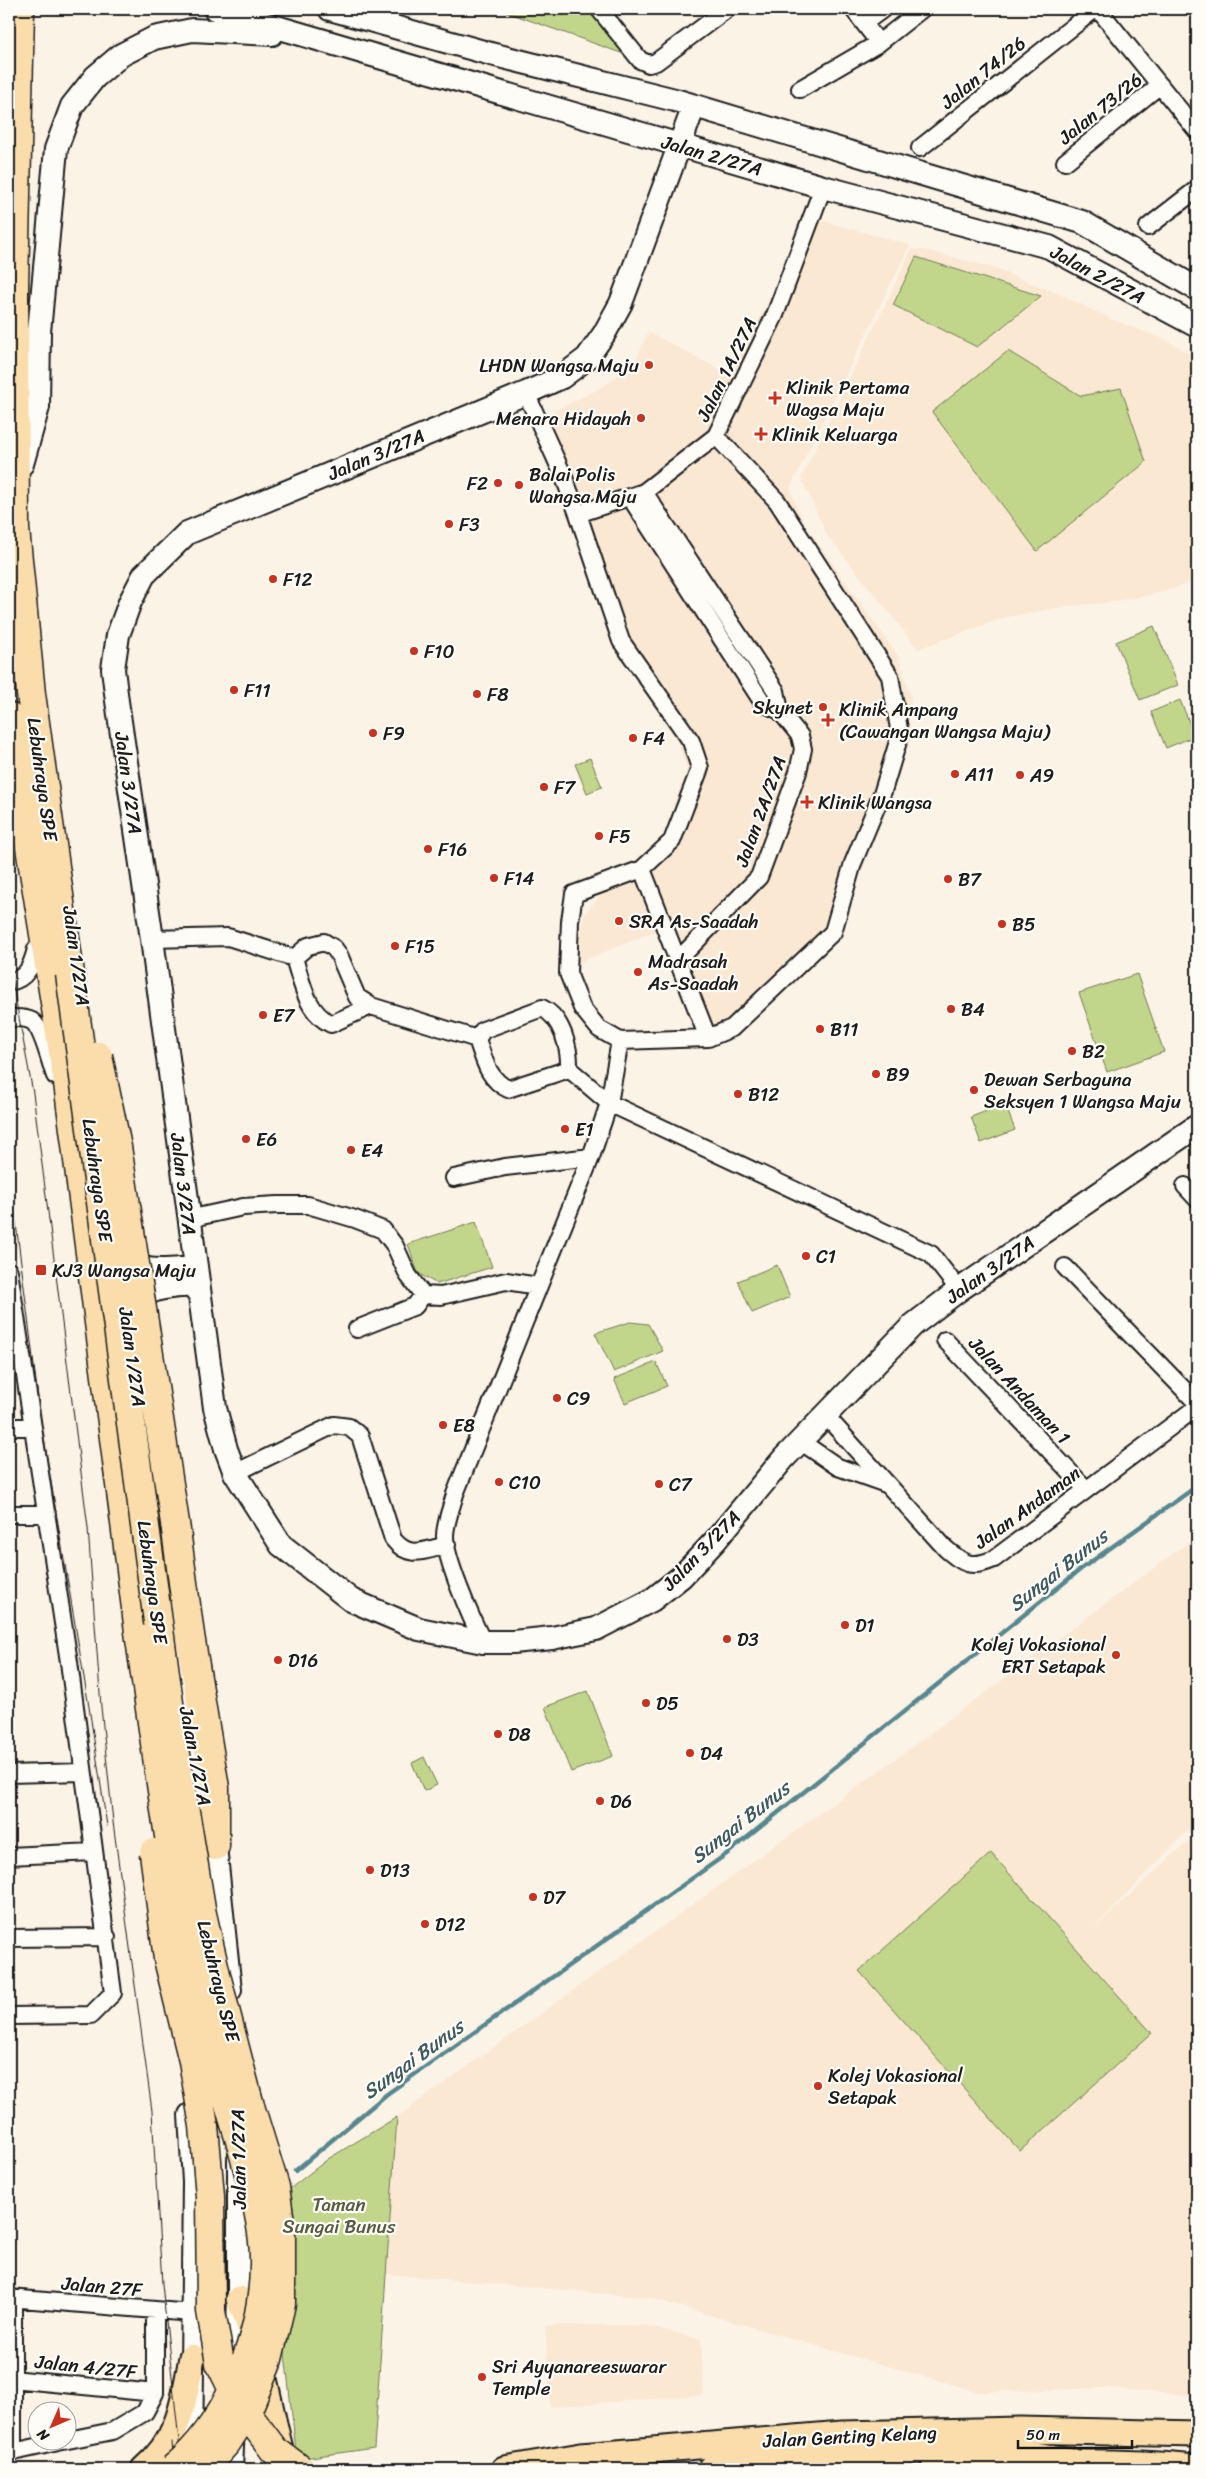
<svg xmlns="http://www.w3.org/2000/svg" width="1206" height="2478" font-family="Sriracha,sans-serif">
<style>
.built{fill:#fae8d3}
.green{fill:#c2d68b;stroke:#6f7954}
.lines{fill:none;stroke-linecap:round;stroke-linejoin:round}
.stream{stroke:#57878f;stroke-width:4.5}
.street-casing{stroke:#1c1c1c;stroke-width:20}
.secondary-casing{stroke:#1c1c1c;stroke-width:26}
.primary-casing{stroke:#1c1c1c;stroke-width:29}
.highway-casing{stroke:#1c1c1c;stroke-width:31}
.street{stroke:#fdfcf7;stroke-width:16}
.secondary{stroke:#fdfcf7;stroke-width:22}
.primary{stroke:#faddab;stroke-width:25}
.highway{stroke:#faddab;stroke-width:28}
.tram{stroke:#1c1c1c;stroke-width:1}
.highway-bridge-casing{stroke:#1c1c1c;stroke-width:31;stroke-linecap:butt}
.highway-bridge{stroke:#faddab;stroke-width:28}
.poi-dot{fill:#c8321e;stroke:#fdfcf7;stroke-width:2}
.labels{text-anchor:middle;stroke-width:4.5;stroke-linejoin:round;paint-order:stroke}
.street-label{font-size:19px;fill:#1c1c1c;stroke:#fdfcf7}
.poi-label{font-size:19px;fill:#1c1c1c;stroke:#fdfcf7;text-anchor:start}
.park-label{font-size:19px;fill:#565d43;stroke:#fdfcf7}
.water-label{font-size:20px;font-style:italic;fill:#3f5a5f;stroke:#fdfcf7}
</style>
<rect width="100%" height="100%" fill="#fcf3e7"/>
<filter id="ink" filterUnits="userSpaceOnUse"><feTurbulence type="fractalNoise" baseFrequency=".02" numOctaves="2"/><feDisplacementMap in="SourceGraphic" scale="10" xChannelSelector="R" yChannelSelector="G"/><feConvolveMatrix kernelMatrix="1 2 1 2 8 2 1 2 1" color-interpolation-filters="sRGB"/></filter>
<g filter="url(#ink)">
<path class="built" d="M 804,216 L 910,245 L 790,488 L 804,524 L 899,657 L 911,698 L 906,745 L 837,937 L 747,1028 L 706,1047 L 635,861 L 662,839 L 687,769 L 678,743 L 616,642 L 530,423 L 604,386 L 635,362 L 648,332 L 729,374 L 775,290 Z
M 912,249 L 925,250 L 991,267 L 1059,294 L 1116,321 L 1164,339 L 1197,357 L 1197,580 L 1164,592 L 1106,603 L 1063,607 L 1003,618 L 918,649 L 827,535 L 801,478 Z
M 637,878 L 660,929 L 580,962 L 581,929 L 585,913 L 605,890 Z
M 1197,1536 L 1197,1834 L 1186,1832 L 1093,1929 L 1189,1840 L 1197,1842 L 1197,2396 L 1107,2388 L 978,2392 L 650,2298 L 386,2274 L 397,2117 L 905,1752 Z
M 545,2325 L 644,2325 L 701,2339 L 704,2395 L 550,2407 Z"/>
<path class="green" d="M 498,9 L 594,9 L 632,57 Z
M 916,257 L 1041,296 L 977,347 L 893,305 Z
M 1008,351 L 1081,396 L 1121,388 L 1146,462 L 1037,551 L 932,412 Z
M 1154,626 L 1178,685 L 1140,700 L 1116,642 Z
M 1180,700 L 1195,736 L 1166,748 L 1151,712 Z
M 590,758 L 602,787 L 587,793 L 575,764 Z
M 1137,974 L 1164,1052 L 1107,1072 L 1079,993 Z
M 1005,1104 L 1015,1130 L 981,1143 L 971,1117 Z
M 476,1222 L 492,1267 L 437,1284 L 418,1273 L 408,1244 Z
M 777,1265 L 790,1297 L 752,1313 L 738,1281 Z
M 630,1322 L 648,1324 L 663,1351 L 614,1372 L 595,1333 Z
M 656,1362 L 667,1386 L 625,1403 L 614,1379 Z
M 588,1691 L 613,1756 L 571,1772 L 545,1707 Z
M 424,1757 L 437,1785 L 424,1791 L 412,1763 Z
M 991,1853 L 1152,2033 L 1020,2151 L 859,1971 Z
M 397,2117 L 374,2448 L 297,2459 L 285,2354 L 287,2191 L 328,2159 Z"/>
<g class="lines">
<path class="stream" d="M 295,2171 L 387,2094 L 728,1853 L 1081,1569 L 1197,1486"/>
<defs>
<path id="street" d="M 599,9 L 640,60 L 649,64 L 656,62 L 727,9
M 853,9 L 879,43
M 1098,9 L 1197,131
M 864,23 L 883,9
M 800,89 L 879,43 L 922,9
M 920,148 L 1095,9
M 1065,162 L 1160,85
M 1148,227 L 1197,189
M 526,393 L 563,475 L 578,514 L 644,492 L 716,436 L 775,315 L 823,187
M 644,492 L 776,691 L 780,711
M 630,497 L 763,703 L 780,711 L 800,736 L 803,749 L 798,772 L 759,877 L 677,961
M 578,514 L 621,641 L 691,741 L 700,768 L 672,841 L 642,869 L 574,894 L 570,921 L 568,973 L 582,1008 L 599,1029 L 620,1041 L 708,1038 L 732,1028 L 833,932 L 853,863 L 883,791 L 900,735 L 890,676 L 777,501 L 716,436
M 642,869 L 708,1038
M 152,939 L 228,937 L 294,958
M 9,982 C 27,979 32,965 36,949
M 371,1006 L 331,1024 C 306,1012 302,982 294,958 L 308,946 L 324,942 L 334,948 L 339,955 L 357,997 L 371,1006 L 477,1039
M 542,1008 C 562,1017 570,1049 569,1069 L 508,1089 C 488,1080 484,1059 477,1039 L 483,1030 Z
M 9,1018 C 16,1018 25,1017 32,1021 C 43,1029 50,1063 55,1076
M 569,1069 L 609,1103 L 931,1254 L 959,1290
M 454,1178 L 505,1167 L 591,1157
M 1185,1186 L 1197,1199
M 188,1219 L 243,1207 L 277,1205 L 308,1205 L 355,1219 L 383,1230 L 395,1246 L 408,1275 L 423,1295 L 441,1296 L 506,1281 L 538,1286
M 1065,1267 L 1197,1403
M 9,1271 L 69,1662 L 113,1993 L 91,2015 L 9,2016
M 357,1329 L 415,1306 L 423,1295
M 945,1340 L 1086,1489
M 825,1415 L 946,1549 C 964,1564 971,1569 994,1559 L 1197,1407
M 9,1427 L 33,1427
M 800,1441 L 838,1467 L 886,1484
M 235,1473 L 334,1425 L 349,1427 L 360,1436 L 393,1539 C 409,1560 425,1550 447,1545
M 9,1514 L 47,1514
M 483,1642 C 472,1620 445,1559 445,1536 C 445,1523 452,1506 455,1494 L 591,1157 L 609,1103 L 620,1041
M 9,1774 L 83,1772
M 9,1856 L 93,1852
M 9,1938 L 107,1937
M 9,2298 L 192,2313
M 12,2379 L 155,2393
M 68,2440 L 113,2431 L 145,2412 L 155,2393 L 155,2311
M 13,2452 L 13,2298
M 9,2453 L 67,2440"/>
<path id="secondary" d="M 215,9 L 823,187 L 1049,247 L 1197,326
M 330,9 L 491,54 L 675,100 L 1082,222 L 1197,289
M 694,106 L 621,303 L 604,334 L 587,358 L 562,377 L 526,393 L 187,533 L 144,575 L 130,602 L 118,635 L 113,669 L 117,701 L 152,939 L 215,1408 L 226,1449 L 235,1473 L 281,1545 L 351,1600 L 419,1629 L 483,1642 L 513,1642 L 552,1638 L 596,1629 L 652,1600 L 681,1577 L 715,1541 L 784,1458 L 913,1325 L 959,1290 L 1197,1126
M 22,464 L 38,407 L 39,332 L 56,149 L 72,106 L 95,77 L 121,55 L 154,38 L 192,30 L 272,34
M 124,1257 C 143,1276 170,1269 195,1268
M 133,1311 C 145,1284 172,1287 197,1285
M 169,1612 L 200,1780 L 215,1846 L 230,1990
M 190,2115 L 194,2182 L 191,2461
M 236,2372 L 239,2299 L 239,2159
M 231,2469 L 233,2426"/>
<path id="primary" d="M 239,2299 C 262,2351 268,2406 283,2460
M 144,2469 C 180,2439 184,2401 192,2357
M 504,2469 L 581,2456 L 842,2434 L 1020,2430 L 1197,2434
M 935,2469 C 1023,2462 1110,2459 1197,2468"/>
<path id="highway" d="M 20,9 L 14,289 L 15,529 L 31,694 L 70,974
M 9,717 L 68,1083 L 140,1639
M 175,1523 L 190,1635 L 215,1788 L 215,1846
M 713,2469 C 793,2458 875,2448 957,2449 C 995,2450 1032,2456 1070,2462"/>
</defs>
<use href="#street" class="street-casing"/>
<use href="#secondary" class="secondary-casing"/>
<use href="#primary" class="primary-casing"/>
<use href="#highway" class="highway-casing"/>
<use href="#street" class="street"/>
<use href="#secondary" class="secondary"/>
<use href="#primary" class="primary"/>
<use href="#highway" class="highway"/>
<path class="tram" d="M 9,964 L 33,1093 L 88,1528 L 101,1707 L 113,1822 L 152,2111 L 162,2284 L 182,2469
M 9,1168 L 42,1429 L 89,1707 L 107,1826
M 172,2442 L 174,2469"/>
<defs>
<path id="highway-bridge" d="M 70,974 L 178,1769 L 202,1914 L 217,1979 L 250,2106 L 275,2187 L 281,2229 L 281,2304 L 267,2363 L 248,2409 L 227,2442 L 203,2469
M 98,1056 L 117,1147 L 175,1523
M 140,1639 C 156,1750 171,1861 193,1971 C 205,2030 224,2087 241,2144 C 251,2181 265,2226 264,2264 C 264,2305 253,2349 235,2386 C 219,2419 201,2446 173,2469
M 154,1853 L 168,1959 L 193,2061 L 204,2126 L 210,2196 L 211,2311 L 220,2363 L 241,2406 L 274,2450 L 300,2469"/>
</defs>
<use href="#highway-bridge" class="highway-bridge-casing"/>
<use href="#highway-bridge" class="highway-bridge"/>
</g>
</g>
<g class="poi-dot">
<circle cx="649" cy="365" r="5"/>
<path d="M772.5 390.5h5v5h5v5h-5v5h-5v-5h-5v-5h5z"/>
<circle cx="641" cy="418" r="5"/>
<path d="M758.5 426.5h5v5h5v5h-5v5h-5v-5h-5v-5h5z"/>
<circle cx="498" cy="483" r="5"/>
<circle cx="519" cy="485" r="5"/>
<circle cx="449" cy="524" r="5"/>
<circle cx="273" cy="579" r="5"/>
<circle cx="414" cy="651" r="5"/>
<circle cx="234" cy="690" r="5"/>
<circle cx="477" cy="694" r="5"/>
<circle cx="823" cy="707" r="5"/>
<path d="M825.5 712.5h5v5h5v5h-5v5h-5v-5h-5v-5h5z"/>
<circle cx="373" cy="733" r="5"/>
<circle cx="633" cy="738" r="5"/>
<circle cx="955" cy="774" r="5"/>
<circle cx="1020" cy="775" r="5"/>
<circle cx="544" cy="787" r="5"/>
<path d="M804.5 794.5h5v5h5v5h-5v5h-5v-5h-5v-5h5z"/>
<circle cx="599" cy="836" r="5"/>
<circle cx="428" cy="849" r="5"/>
<circle cx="494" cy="878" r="5"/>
<circle cx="948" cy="879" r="5"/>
<circle cx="619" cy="921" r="5"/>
<circle cx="1002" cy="924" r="5"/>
<circle cx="395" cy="946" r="5"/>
<circle cx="638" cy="972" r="5"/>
<circle cx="951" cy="1009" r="5"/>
<circle cx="263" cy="1015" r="5"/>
<circle cx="820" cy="1029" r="5"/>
<circle cx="1072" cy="1051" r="5"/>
<circle cx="876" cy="1074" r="5"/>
<circle cx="974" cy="1090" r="5"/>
<circle cx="738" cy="1094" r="5"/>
<circle cx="565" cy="1129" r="5"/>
<circle cx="246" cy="1139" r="5"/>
<circle cx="351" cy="1150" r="5"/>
<circle cx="806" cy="1256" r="5"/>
<rect x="35" y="1264" width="12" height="12" rx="2.5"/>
<circle cx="557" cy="1398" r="5"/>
<circle cx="443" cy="1425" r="5"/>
<circle cx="499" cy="1482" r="5"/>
<circle cx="659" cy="1484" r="5"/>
<circle cx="845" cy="1625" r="5"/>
<circle cx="727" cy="1639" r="5"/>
<circle cx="1116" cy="1655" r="5"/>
<circle cx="278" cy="1660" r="5"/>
<circle cx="646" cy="1703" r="5"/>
<circle cx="498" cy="1734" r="5"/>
<circle cx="690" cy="1753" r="5"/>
<circle cx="600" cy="1801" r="5"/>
<circle cx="370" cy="1870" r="5"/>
<circle cx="533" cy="1897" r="5"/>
<circle cx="425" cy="1924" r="5"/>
<circle cx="818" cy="2086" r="5"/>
<circle cx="482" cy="2377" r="5"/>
</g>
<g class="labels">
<g class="street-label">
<text transform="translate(983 72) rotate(-39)" y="7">Jalan 74/26</text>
<text transform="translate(1100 108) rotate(-39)" y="7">Jalan 73/26</text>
<text transform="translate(712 155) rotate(16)" y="7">Jalan 2/27A</text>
<text transform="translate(1098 274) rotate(28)" y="7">Jalan 2/27A</text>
<text transform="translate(726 369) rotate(-64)" y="7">Jalan 1A/27A</text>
<text transform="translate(376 454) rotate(-23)" y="7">Jalan 3/27A</text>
<text transform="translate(43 779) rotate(82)" y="7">Lebuhraya SPE</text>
<text transform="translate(129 783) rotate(82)" y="7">Jalan 3/27A</text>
<text transform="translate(760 811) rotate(-70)" y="7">Jalan 2A/27A</text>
<text transform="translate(77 956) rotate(82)" y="7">Jalan 1/27A</text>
<text transform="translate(98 1180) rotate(82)" y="7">Lebuhraya SPE</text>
<text transform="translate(184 1184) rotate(83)" y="7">Jalan 3/27A</text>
<text transform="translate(990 1269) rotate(-35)" y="7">Jalan 3/27A</text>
<text transform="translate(133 1357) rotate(82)" y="7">Jalan 1/27A</text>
<text transform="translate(1020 1390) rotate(47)" y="7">Jalan Andaman 1</text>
<text transform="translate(1027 1507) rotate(-36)" y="7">Jalan Andaman</text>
<text transform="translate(701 1550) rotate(-46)" y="7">Jalan 3/27A</text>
<text transform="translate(153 1582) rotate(82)" y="7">Lebuhraya SPE</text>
<text transform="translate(196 1756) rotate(79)" y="7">Jalan 1/27A</text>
<text transform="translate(219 1981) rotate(76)" y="7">Lebuhraya SPE</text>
<text transform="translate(238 2159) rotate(-91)" y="7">Jalan 1/27A</text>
<text transform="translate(102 2286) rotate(5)" y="7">Jalan 27F</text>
<text transform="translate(86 2366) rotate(6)" y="7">Jalan 4/27F</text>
<text transform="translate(850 2436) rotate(-3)" y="7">Jalan Genting Kelang</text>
</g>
<g class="poi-label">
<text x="639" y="372" text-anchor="end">LHDN Wangsa Maju</text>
<text x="786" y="394">Klinik Pertama<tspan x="786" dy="22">Wagsa Maju</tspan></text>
<text x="631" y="425" text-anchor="end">Menara Hidayah</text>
<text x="772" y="441">Klinik Keluarga</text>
<text x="529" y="481">Balai Polis<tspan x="529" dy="22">Wangsa Maju</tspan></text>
<text x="488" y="490" text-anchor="end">F2</text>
<text x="459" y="531">F3</text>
<text x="283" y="586">F12</text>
<text x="424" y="658">F10</text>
<text x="244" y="697">F11</text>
<text x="487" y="701">F8</text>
<text x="813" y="714" text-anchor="end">Skynet</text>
<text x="839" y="716">Klinik Ampang<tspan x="839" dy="22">(Cawangan Wangsa Maju)</tspan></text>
<text x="383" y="740">F9</text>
<text x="643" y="745">F4</text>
<text x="965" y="781">A11</text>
<text x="1030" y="782">A9</text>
<text x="554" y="794">F7</text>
<text x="818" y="809">Klinik Wangsa</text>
<text x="609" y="843">F5</text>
<text x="438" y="856">F16</text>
<text x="504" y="885">F14</text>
<text x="958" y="886">B7</text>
<text x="629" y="928">SRA As-Saadah</text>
<text x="1012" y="931">B5</text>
<text x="405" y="953">F15</text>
<text x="648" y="968">Madrasah<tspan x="648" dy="22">As-Saadah</tspan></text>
<text x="961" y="1016">B4</text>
<text x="273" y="1022">E7</text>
<text x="830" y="1036">B11</text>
<text x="1082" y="1058">B2</text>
<text x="886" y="1081">B9</text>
<text x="984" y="1086">Dewan Serbaguna<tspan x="984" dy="22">Seksyen 1 Wangsa Maju</tspan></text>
<text x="748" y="1101">B12</text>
<text x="575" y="1136">E1</text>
<text x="256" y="1146">E6</text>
<text x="361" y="1157">E4</text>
<text x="816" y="1263">C1</text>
<text x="52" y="1277">KJ3 Wangsa Maju</text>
<text x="567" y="1405">C9</text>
<text x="453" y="1432">E8</text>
<text x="509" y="1489">C10</text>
<text x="669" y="1491">C7</text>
<text x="855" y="1632">D1</text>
<text x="737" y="1646">D3</text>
<text x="1106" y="1651" text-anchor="end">Kolej Vokasional<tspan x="1106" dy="22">ERT Setapak</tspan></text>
<text x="288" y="1667">D16</text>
<text x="656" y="1710">D5</text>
<text x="508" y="1741">D8</text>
<text x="700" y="1760">D4</text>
<text x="610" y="1808">D6</text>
<text x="380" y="1877">D13</text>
<text x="543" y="1904">D7</text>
<text x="435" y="1931">D12</text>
<text x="828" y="2082">Kolej Vokasional<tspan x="828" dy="22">Setapak</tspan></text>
<text x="492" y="2373">Sri Ayyanareeswarar<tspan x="492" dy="22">Temple</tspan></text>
</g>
<g class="park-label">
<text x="339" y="2211">Taman<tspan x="339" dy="22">Sungai Bunus</tspan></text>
</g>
<g class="water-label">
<text transform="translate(1058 1570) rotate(-38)" y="7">Sungai Bunus</text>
<text transform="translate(740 1822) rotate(-38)" y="7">Sungai Bunus</text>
<text transform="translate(413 2059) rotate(-36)" y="7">Sungai Bunus</text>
</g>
</g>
<rect width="1206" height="2478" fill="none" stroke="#fdfcf7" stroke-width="30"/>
<rect x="15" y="15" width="1176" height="2448" fill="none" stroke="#1c1c1c" stroke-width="2" filter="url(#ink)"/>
<g transform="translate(52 2426) rotate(225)"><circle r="24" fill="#fdfcf7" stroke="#a3a29f"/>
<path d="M0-4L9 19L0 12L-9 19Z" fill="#c8321e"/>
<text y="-8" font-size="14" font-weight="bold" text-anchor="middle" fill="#1c1c1c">N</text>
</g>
<path d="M1018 2440v8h114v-8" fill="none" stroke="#1c1c1c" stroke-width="2.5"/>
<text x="1026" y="2440" font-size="15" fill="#1c1c1c" stroke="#fdfcf7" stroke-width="4" paint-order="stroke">50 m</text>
</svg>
